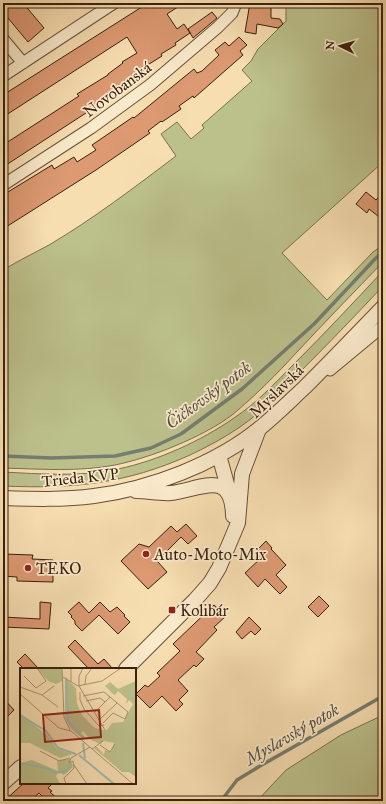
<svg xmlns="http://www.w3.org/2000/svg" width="386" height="804" font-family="'IM FELL Great Primer',serif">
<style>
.green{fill:#bcc18c;stroke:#7a704e}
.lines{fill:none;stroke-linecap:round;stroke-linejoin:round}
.stream{stroke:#767d71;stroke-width:3.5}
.building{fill:#dc9972;stroke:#39200f}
.minor-casing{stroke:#685038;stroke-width:13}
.tertiary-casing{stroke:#685038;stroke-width:16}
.minor{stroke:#faeacc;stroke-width:11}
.tertiary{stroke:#faeacc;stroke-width:14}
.poi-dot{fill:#8f2418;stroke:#faeacc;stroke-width:1.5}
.labels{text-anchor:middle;stroke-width:3.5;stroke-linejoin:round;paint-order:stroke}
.street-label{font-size:16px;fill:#39200f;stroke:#faeacc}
.poi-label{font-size:16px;fill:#39200f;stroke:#faeacc;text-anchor:start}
.water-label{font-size:17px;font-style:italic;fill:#574e40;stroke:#faeacc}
.inset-river{fill:none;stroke:#9ebbb2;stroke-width:2}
.inset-road{fill:none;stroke:#ab9270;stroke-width:1}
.view{fill:#8f2418;fill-opacity:0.15;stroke:#8f2418;stroke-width:2}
.inset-edge{fill:none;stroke:#39200f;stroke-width:2}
</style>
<rect width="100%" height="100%" fill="#f7deb1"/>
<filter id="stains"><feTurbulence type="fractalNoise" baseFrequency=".005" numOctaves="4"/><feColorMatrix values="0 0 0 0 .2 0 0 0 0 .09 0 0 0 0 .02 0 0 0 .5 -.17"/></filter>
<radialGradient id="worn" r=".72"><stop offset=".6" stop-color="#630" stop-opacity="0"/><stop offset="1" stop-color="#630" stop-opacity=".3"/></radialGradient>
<path class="green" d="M 286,3 L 383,3 L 383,162 L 282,253 L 327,300 L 373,252 L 383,245 L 383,262 C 354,292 325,322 297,352 C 277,374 255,396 232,415 C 203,437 150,458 115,465 C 79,472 40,469 3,468 L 3,270 C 18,261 34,253 49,245 C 93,219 135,187 176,156 L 161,134 L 177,122 L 191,139 L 204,128 L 202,125 L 252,81 L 242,70 L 251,61 L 258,49 L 286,21 Z
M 383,271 L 383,286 C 355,316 327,345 298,374 C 280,392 262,412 240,427 C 224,438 207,447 190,455 C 126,484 72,489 3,486 L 3,472 C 40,474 82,477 118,469 C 157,461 201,441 234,418 C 257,403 276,382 295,363 C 325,333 354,302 383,271 Z
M 383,715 L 383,801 L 257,801 L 286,770 L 341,735 Z"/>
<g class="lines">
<path class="stream" d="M 3,456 L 51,458 L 115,456 L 151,448 L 181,434 L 242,389 L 314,324 L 375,259 L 383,252
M 221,801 L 237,780 L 260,766 L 383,696"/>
</g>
<path class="building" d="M 3,3 L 23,3 L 44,28 L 28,42 L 3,12 Z
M 148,3 L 184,3 L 167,14 L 177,29 L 184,24 L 190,33 L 175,43 L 176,45 L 161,54 L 162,56 L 146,66 L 147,68 L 117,89 L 118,90 L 88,110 L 89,111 L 3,167 L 3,155 L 7,153 L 3,145 L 79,96 L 77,94 L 108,75 L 108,74 L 123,63 L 122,62 L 137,53 L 127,37 L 3,117 L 3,95 Z
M 250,3 L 271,3 L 271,18 L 280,19 L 283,24 L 278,28 L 257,24 L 256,34 L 245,32 Z
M 212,12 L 217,18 L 193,38 L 188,29 Z
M 239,37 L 247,45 L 240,51 L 243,55 L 194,98 L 193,96 L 179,106 L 181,109 L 162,122 L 161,121 L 148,131 L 150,133 L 96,170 L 6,227 L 3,222 L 3,195 L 52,165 L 54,169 L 74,157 L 77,162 L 96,150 L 92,145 L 133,117 L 134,118 L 194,69 L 197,73 L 202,71 L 219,55 L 215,50 L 225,42 L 229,46 Z
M 366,192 L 376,200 L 383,192 L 383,220 L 369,209 L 367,213 L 356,204 Z
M 186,524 L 197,536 L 188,544 L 181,537 L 157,561 L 167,572 L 148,589 L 121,561 L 139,544 L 149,547 L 171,526 L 177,532 Z
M 266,541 L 272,548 L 271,549 L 286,565 L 276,575 L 287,587 L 280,594 L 265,579 L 258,587 L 245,573 L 261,558 L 255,552 Z
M 3,554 L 33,555 L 32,559 L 53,560 L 53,582 L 17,581 L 17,577 L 3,576 Z
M 319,596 L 329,606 L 318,617 L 308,607 Z
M 40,602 L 51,603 L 49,629 L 3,627 L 3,617 L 40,619 Z
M 79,602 L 89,613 L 100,602 L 110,612 L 117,607 L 125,615 L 124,616 L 130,622 L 118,634 L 99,615 L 82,631 L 75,624 L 75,621 L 71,617 L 72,616 L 68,612 Z
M 214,605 L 226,616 L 214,627 L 217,630 L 196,652 L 204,659 L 196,667 L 194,665 L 178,680 L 188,691 L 179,700 L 183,704 L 176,711 L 162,696 L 150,708 L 136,694 L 145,685 L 148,687 L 160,676 L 157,673 L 180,651 L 173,644 Z
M 249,617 L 261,629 L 255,635 L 251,631 L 242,639 L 236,632 Z
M 75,640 L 98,664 L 104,659 L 113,669 L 89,669 L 68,647 Z
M 25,654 L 39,669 L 24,669 L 17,662 Z
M 3,698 L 14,710 L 3,721 Z
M 24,783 L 53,783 L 48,788 L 52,791 L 50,792 L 60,801 L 47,801 L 39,793 L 30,801 L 4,801 Z"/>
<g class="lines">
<defs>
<path id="minor" d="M 3,39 L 23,63
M 3,76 L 114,3
M 3,185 L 91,128 L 150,85 L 218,27 L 232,13 L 236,3
M 330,370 L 383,326"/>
<path id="tertiary" d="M 219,455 L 230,495
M 136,491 C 147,491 160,494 171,493 C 199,490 232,467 233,516
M 3,498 C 33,499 64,500 94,496 C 150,489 216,464 260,428 C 276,415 290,401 305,387 C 331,361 357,334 383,307
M 126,669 L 195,600 L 210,583 L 219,568 L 238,523 L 242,474 L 259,429
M 3,783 L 21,767"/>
</defs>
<use href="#minor" class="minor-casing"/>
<use href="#tertiary" class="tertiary-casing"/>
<use href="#minor" class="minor"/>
<use href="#tertiary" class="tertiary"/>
</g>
<g class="poi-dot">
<circle cx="146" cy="554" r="4"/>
<circle cx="28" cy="568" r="4"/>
<rect x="168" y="606" width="8" height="8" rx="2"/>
</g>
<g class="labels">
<g class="street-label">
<text transform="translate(117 89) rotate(-37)" y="6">Novobanská</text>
<text transform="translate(276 391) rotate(-44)" y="6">Myslavská</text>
<text transform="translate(80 477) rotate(-6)" y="6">Trieda KVP</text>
</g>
<g class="poi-label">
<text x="154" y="560">Auto-Moto-Mix</text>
<text x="36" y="574">TEKO</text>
<text x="180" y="616">Kolibár</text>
</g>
<g class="water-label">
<text transform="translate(208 395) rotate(-36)" y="6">Čičkovský potok</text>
<text transform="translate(292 734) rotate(-30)" y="6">Myslavský potok</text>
</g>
</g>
<g transform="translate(20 668)">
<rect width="116" height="116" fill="#f7deb1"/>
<path d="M 17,0 L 42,0 L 42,13 L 36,16 L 28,13 ZM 45,9 L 56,20 L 57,36 L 62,47 L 75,60 L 83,62 L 87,62 L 92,55 L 103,54 L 113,36 L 109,32 L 106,36 L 107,31 L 98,23 L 95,27 L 93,26 L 85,18 L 90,14 L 98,21 L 116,13 L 116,109 L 109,104 L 102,104 L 74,80 L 76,79 L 77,79 L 84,87 L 85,82 L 91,84 L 94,75 L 84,73 L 80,76 L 71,72 L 63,63 L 60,67 L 65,73 L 50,60 L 45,49 ZM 0,49 L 4,49 L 27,67 L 37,81 L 53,86 L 40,90 L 10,75 L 0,75 ZM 50,91 L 53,99 L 44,107 L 39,104 L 36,108 L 40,116 L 0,116 L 0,95 L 12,92 L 38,103 L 37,92 Z" fill="#bcc18c"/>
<path class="inset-river" d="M 46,12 L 48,53 L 64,70M 0,47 L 26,63 L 38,80 L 56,86M 63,75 L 65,90M 59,87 L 94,116M 0,95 L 29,101 L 35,105 L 46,103 L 52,96"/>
<path class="inset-road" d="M 42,0 L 44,49 L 50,62M 63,0 L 59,8 L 59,18 L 85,62M 4,8 L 16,20 L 26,13 L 17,0M 43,9 L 58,18 L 82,13 L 101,0M 51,14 L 51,0M 65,16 L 66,8 L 72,0M 0,19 L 22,27 L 38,39M 60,24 L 60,32 L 64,41 L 79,58 L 84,57M 0,26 L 39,60 L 51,63 L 113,116M 22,27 L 34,18M 63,28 L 84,24 L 108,44 L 105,51 L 93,45 L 83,55M 66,33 L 80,30 L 85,34M 75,44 L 90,29M 80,51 L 97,35M 80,77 L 90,84 L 95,76M 72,81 L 83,73M 20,83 L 39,93 L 50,90M 53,93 L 49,95 L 51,90 L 70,79M 54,97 L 67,116M 46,116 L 44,110 L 54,100 L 53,93"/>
<path class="view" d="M 79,42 L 81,69 L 25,74 L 23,47 Z"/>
<rect width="116" height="116" class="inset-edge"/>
</g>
<rect width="386" height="804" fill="none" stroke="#f7deb1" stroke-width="16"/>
<rect x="4" y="4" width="378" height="796" fill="none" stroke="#39200f" stroke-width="2"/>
<rect x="8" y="8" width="370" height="788" fill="none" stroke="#39200f"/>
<g transform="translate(340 46) rotate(275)" stroke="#faeacc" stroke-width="3" paint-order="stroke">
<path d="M0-3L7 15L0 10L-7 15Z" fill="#39200f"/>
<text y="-6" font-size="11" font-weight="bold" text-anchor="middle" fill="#39200f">N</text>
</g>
<rect width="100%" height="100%" filter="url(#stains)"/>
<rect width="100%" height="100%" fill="url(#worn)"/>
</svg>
